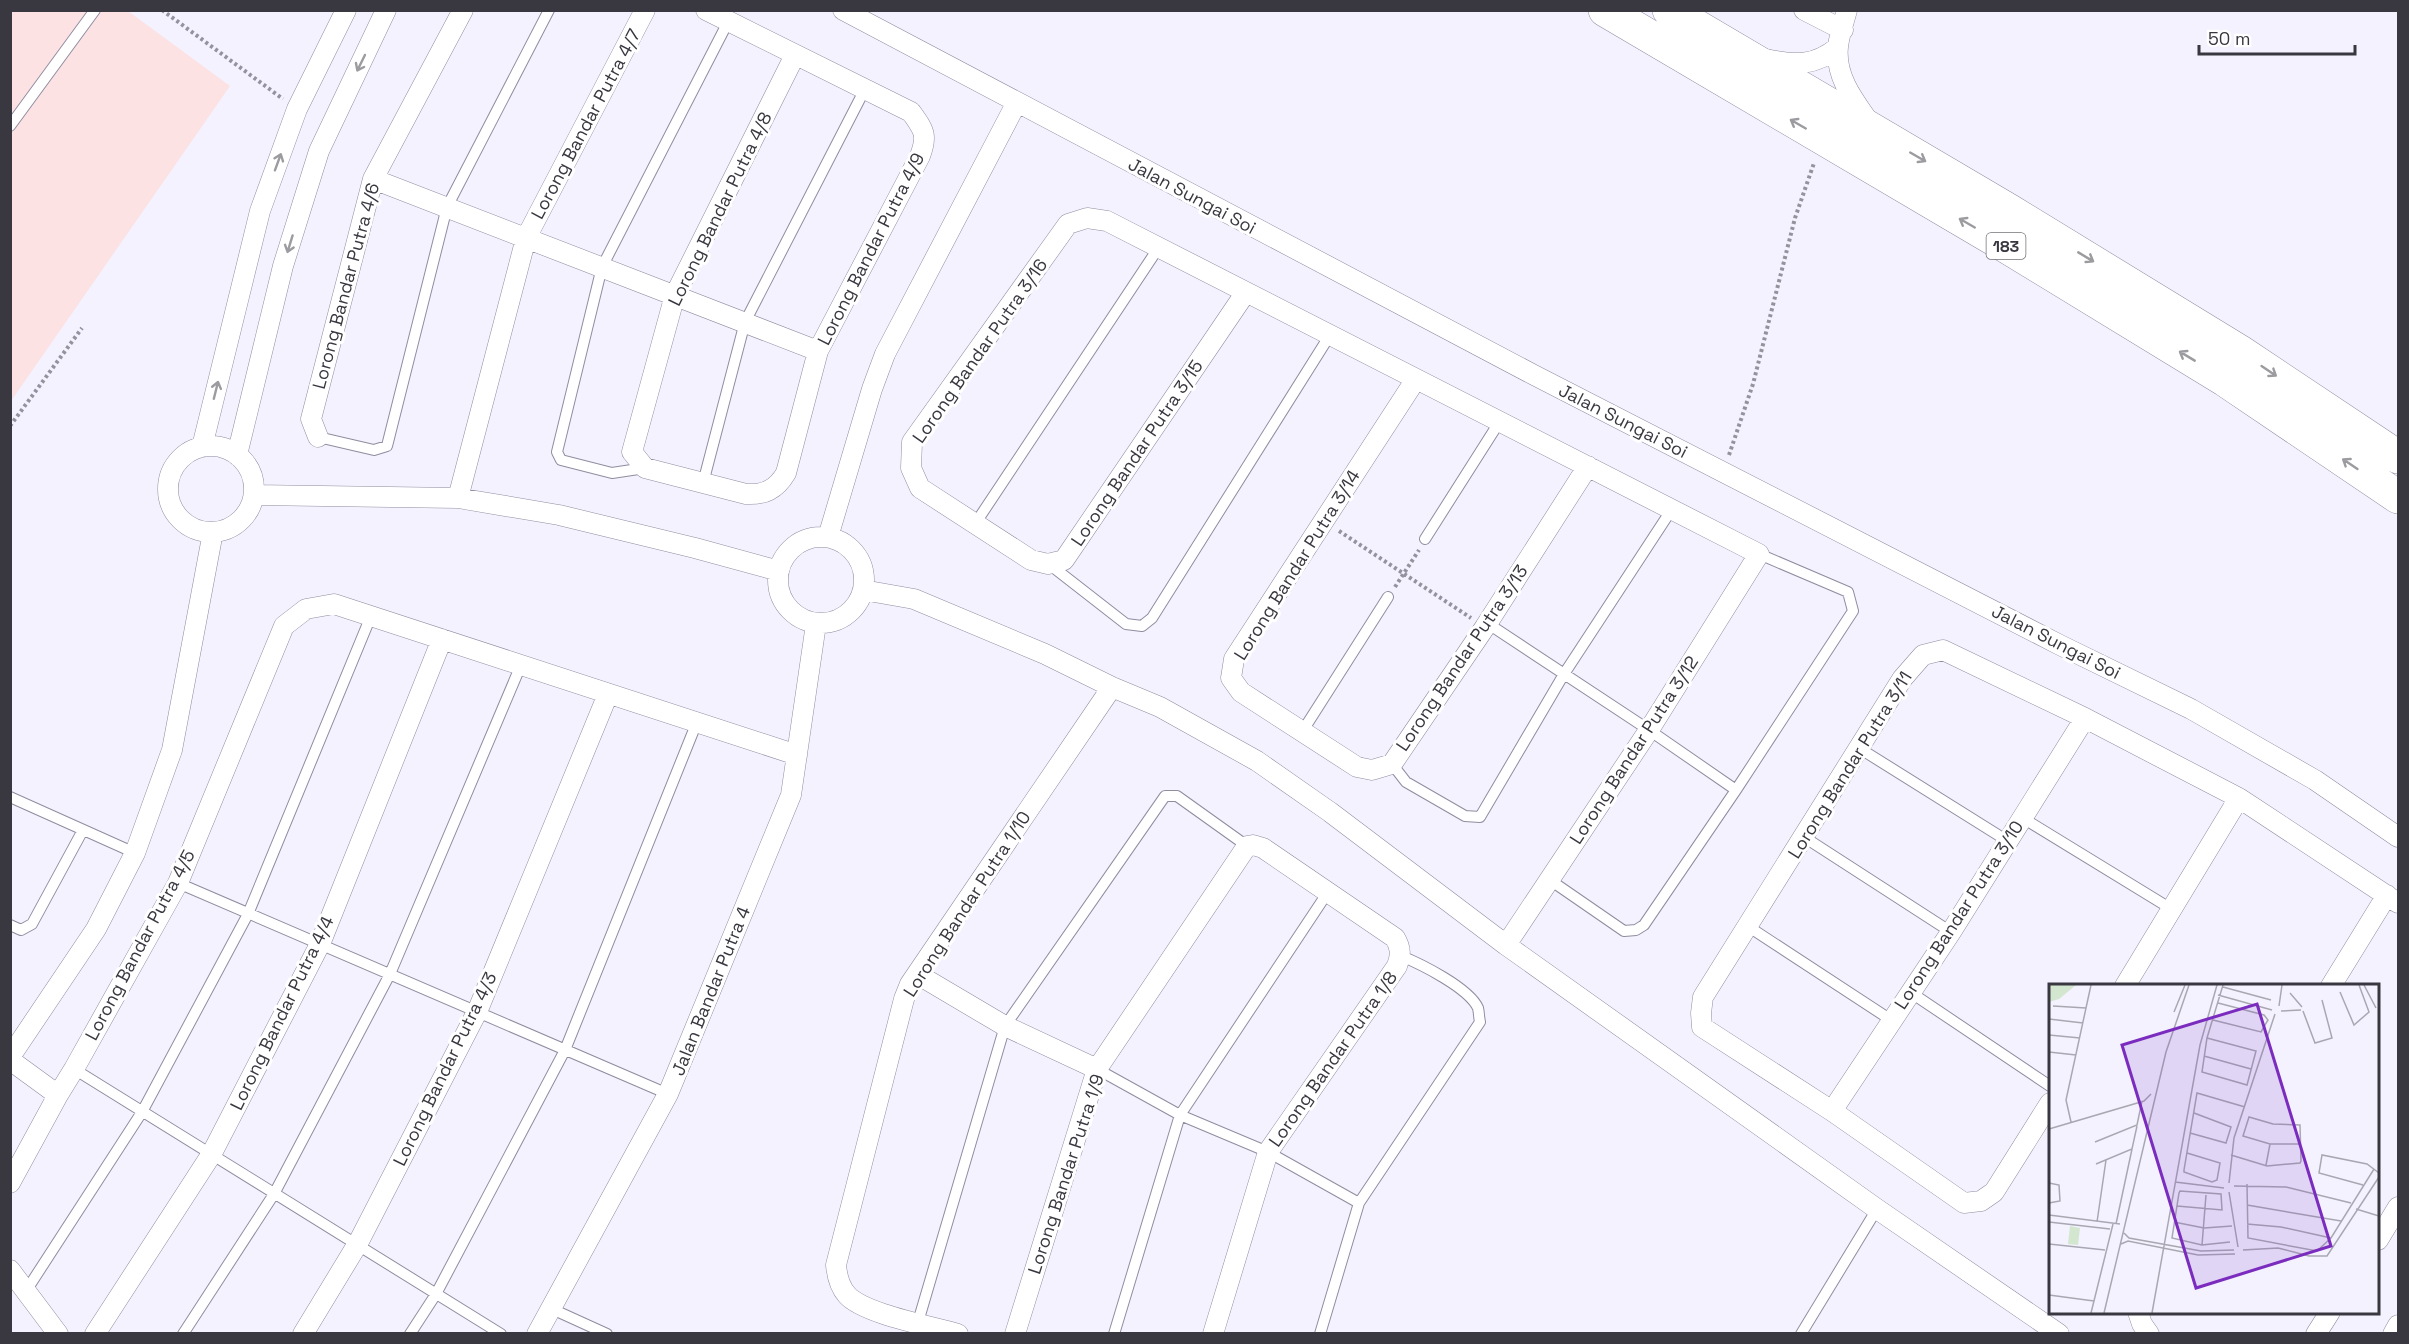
<svg xmlns="http://www.w3.org/2000/svg" width="2409" height="1344" font-family="'Space Grotesk',sans-serif">
<style>
.education{fill:#fde2e4}
.lines{fill:none;stroke-linecap:round;stroke-linejoin:round}
.lane-casing{stroke:#908da0;stroke-width:12}
.street-casing{stroke:#908da0;stroke-width:21}
.highway-casing{stroke:#908da0;stroke-width:34}
.path{stroke:#94939d;stroke-width:4;stroke-dasharray:3 3;stroke-linecap:butt}
.lane{stroke:#fff;stroke-width:10}
.street{stroke:#fff;stroke-width:20}
.highway{stroke:#fff;stroke-width:33}
.oneway{stroke:#9c9ca0}
.labels{text-anchor:middle;stroke-width:6;stroke-linejoin:round;paint-order:stroke}
.shield{fill:#fff;stroke:#747479;stroke-width:1.5}
.shield-label{font-size:16px;font-weight:bold;fill:#393840}
.street-label{font-size:18px;fill:#393840;stroke:#fff}
.inset-road{fill:none;stroke:#a9a8b2;stroke-width:1.5}
.view{fill:#7b2cbf;fill-opacity:0.15;stroke:#7b2cbf;stroke-width:3}
.inset-edge{fill:none;stroke:#393840;stroke-width:3}
</style>
<rect width="100%" height="100%" fill="#f3f2fe"/>
<path class="education" d="M 11,11 L 128,11 L 230,86 L 11,401 Z"/>
<g class="lines">
<defs>
<path id="lane" d="M 10,126 L 95,10
M 318,437 L 374,450 L 387,446 L 447,207 L 549,10
M 645,468 L 612,473 L 561,460 L 557,452 L 602,267 L 728,22
M 703,483 L 745,322 L 865,89
M 975,524 L 1159,247
M 1425,539 L 1500,421
M 1049,564 L 1126,624 L 1142,626 L 1152,618 L 1330,335
M 1487,623 L 1649,730 L 1736,790
M 1302,732 L 1388,597
M 1859,748 L 2006,840
M 1392,764 L 1406,782 L 1465,816 L 1480,817 L 1564,674 L 1672,509
M 10,797 L 135,853
M 2021,817 L 2173,910
M 1804,837 L 1951,932
M 1550,880 L 1624,931 L 1636,930 L 1644,925 L 1736,790 L 1853,611 L 1848,592 L 1759,554
M 178,883 L 668,1094
M 10,925 L 21,930 L 32,924 L 83,830
M 1749,927 L 1891,1020
M 1910,992 L 2050,1086
M 74,1069 L 501,1334
M 1097,1069 L 1180,1115 L 1268,1152 L 1359,1203
M 26,1291 L 142,1112 L 248,914 L 371,616
M 552,1309 L 607,1334
M 918,1322 L 1005,1026 L 1165,796 L 1177,796 L 1247,846
M 183,1334 L 274,1194 L 390,974 L 521,665
M 410,1334 L 436,1294 L 565,1050 L 697,722
M 1114,1334 L 1180,1115 L 1328,892
M 1320,1334 L 1359,1203 L 1480,1022 C 1479,1018 1479,1012 1478,1008 C 1469,988 1421,964 1401,956
M 1801,1334 L 1877,1209"/>
<path id="street" d="M 706,10 L 911,112 C 924,130 928,135 920,156 L 818,351 L 786,473 C 776,490 764,495 746,494 L 645,468 L 632,452 L 675,295 L 795,55
M 843,10 L 1534,375 L 2060,645 L 2191,709 L 2315,780 L 2398,837
M 1804,10 L 1843,30
M 1847,10 C 1844,22 1839,35 1838,47 C 1835,75 1852,98 1867,119
M 1765,59 C 1795,65 1814,67 1838,47
M 373,179 L 818,351
M 1246,292 L 1064,560 L 1048,564 L 1031,560 L 920,488 L 911,468 L 912,442 L 1068,224 L 1087,218 L 1107,221 L 1759,554 L 1649,730 L 1506,945
M 1416,379 L 1234,659 L 1231,678 L 1241,692 L 1357,767 L 1372,770 L 1392,764 L 1485,627 L 1588,466
M 318,437 L 311,419 L 373,179 L 463,10
M168 489a43 43 0 1 1 86 0a43 43 0 1 1-86 0Z
M 202,447 L 260,211 L 297,109 L 346,10
M 237,455 L 283,266 L 319,151 L 386,10
M 254,495 L 458,498 L 559,515 L 695,548 L 779,571
M 458,498 L 526,238 L 645,10
M 828,537 L 872,389 L 885,354 L 1017,102
M778 580a43 43 0 1 1 86 0a43 43 0 1 1-86 0Z
M 863,590 L 914,599 L 1045,654 L 1112,687 L 1160,707 L 1257,761 L 1330,812 L 1506,945 L 1877,1209 L 2059,1334
M 917,974 L 1005,1026 L 1097,1069
M 2125,986 L 2239,798
M 2331,986 L 2387,895
M 10,1057 L 96,929 L 135,853 L 172,750 L 213,532
M 10,1060 L 58,1095
M 2050,1103 L 1994,1192 L 1981,1201 L 1964,1203 L 1832,1111 L 1702,1027 L 1701,1013 L 1703,997 L 1902,679 L 1923,655 L 1943,650 L 2085,718 L 2239,798 L 2398,903
M 1832,1111 L 1951,932 L 2085,718
M 10,1183 L 58,1095 L 74,1069 L 178,883 L 284,626 L 306,609 L 334,604 L 797,755
M 2378,1240 L 2398,1207
M 10,1270 L 58,1334
M 2138,1312 L 2142,1324 L 2149,1334
M 95,1334 L 211,1155 L 320,944 L 442,639
M 303,1334 L 357,1245 L 477,1012 L 608,694
M 537,1334 L 668,1094 L 791,795 L 816,624
M 958,1334 C 931,1326 864,1314 847,1295 C 839,1286 837,1276 836,1265 L 904,999 L 910,984 L 1112,687
M 1015,1334 L 1097,1069 L 1247,846 L 1253,845 L 1263,848 L 1395,938 C 1401,948 1401,955 1397,966 L 1268,1152 L 1213,1334
M 2316,1334 L 2330,1312
M 2393,1334 L 2398,1325"/>
<path id="highway" d="M 1605,10 L 1994,239 L 2225,380 L 2398,497
M 1669,10 L 2010,211 L 2239,351 L 2398,457"/>
</defs>
<use href="#lane" class="lane-casing"/>
<use href="#street" class="street-casing"/>
<use href="#highway" class="highway-casing"/>
<path class="path" d="M 162,10 L 283,99
M 10,426 L 82,328
M 1729,455 L 1753,384 L 1795,218 L 1814,163
M 1339,531 L 1471,618
M 1395,587 L 1419,550"/>
<use href="#lane" class="lane"/>
<use href="#street" class="street"/>
<use href="#highway" class="highway"/>
</g>
<defs><path id="oneway-shaft" d="M-6 0H5M1.5-3L5.5 0L1.5 3" fill="none" stroke-width="1.6" stroke-linecap="round" stroke-linejoin="round" transform="scale(1.5)"/></defs>
<g class="oneway">
<use href="#oneway-shaft" transform="translate(361 63) rotate(116)"/>
<use href="#oneway-shaft" transform="translate(1798 124) rotate(-150)"/>
<use href="#oneway-shaft" transform="translate(1918 157) rotate(30)"/>
<use href="#oneway-shaft" transform="translate(278 162) rotate(-70)"/>
<use href="#oneway-shaft" transform="translate(1967 223) rotate(-150)"/>
<use href="#oneway-shaft" transform="translate(290 244) rotate(107)"/>
<use href="#oneway-shaft" transform="translate(2086 257) rotate(31)"/>
<use href="#oneway-shaft" transform="translate(2187 356) rotate(-149)"/>
<use href="#oneway-shaft" transform="translate(2269 371) rotate(34)"/>
<use href="#oneway-shaft" transform="translate(216 390) rotate(-76)"/>
<use href="#oneway-shaft" transform="translate(2350 464) rotate(-146)"/>
</g>
<g class="labels">
<rect class="shield" x="1986.5" y="233" width="39" height="26" rx="4.5"/>
<g class="shield-label">
<text x="2006" y="252">183</text>
</g>
<g class="street-label">
<text transform="translate(586 124) rotate(-62)" y="6">Lorong Bandar Putra 4/7</text>
<text transform="translate(1192 196) rotate(28)" y="6">Jalan Sungai Soi</text>
<text transform="translate(720 209) rotate(-64)" y="6">Lorong Bandar Putra 4/8</text>
<text transform="translate(871 249) rotate(-63)" y="6">Lorong Bandar Putra 4/9</text>
<text transform="translate(346 286) rotate(-75)" y="6">Lorong Bandar Putra 4/6</text>
<text transform="translate(980 351) rotate(-55)" y="6">Lorong Bandar Putra 3/16</text>
<text transform="translate(1623 421) rotate(27)" y="6">Jalan Sungai Soi</text>
<text transform="translate(1137 453) rotate(-56)" y="6">Lorong Bandar Putra 3/15</text>
<text transform="translate(1297 565) rotate(-58)" y="6">Lorong Bandar Putra 3/14</text>
<text transform="translate(2056 642) rotate(27)" y="6">Jalan Sungai Soi</text>
<text transform="translate(1462 658) rotate(-56)" y="6">Lorong Bandar Putra 3/13</text>
<text transform="translate(1634 750) rotate(-57)" y="6">Lorong Bandar Putra 3/12</text>
<text transform="translate(1850 765) rotate(-58)" y="6">Lorong Bandar Putra 3/11</text>
<text transform="translate(967 904) rotate(-57)" y="6">Lorong Bandar Putra 1/10</text>
<text transform="translate(1959 915) rotate(-57)" y="6">Lorong Bandar Putra 3/10</text>
<text transform="translate(140 945) rotate(-62)" y="6">Lorong Bandar Putra 4/5</text>
<text transform="translate(711 991) rotate(-68)" y="6">Jalan Bandar Putra 4</text>
<text transform="translate(282 1013) rotate(-64)" y="6">Lorong Bandar Putra 4/4</text>
<text transform="translate(1333 1059) rotate(-55)" y="6">Lorong Bandar Putra 1/8</text>
<text transform="translate(445 1069) rotate(-64)" y="6">Lorong Bandar Putra 4/3</text>
<text transform="translate(1066 1174) rotate(-72)" y="6">Lorong Bandar Putra 1/9</text>
</g>
</g>
<g transform="translate(2049 984)">
<rect width="330" height="330" fill="#f3f2fe"/>
<path d="M 0,1 L 27,1 L 10,15 L 0,18 ZM 21,242 L 31,244 L 29,261 L 19,260 Z" fill="#d3e6d0"/>
<path class="inset-road" d="M 315,1 L 327,24M 174,3 L 222,16M 291,8 L 305,41 L 320,28 L 310,1M 241,9 L 253,23M 169,11 L 223,26M 4,22 L 37,24M 230,22 L 233,1M 232,27 L 252,26M 254,27 L 266,59 L 283,54 L 273,16M 125,28 L 136,1M 0,35 L 34,39M 164,36 L 212,48 L 219,36 L 215,31 L 169,19M 0,51 L 31,54M 158,54 L 207,67 L 198,101 L 153,88 L 158,54 L 174,1M 0,68 L 27,71M 155,72 L 202,85M 22,138 L 17,116 L 42,1M 0,145 L 95,117 L 102,110M 141,149 L 177,159 L 182,143 L 145,129M 46,158 L 88,141 L 93,117M 138,169 L 171,179 L 168,196 L 163,198 L 135,188 L 135,186 L 148,109 L 196,123M 182,171 L 218,182 L 251,179 L 252,177 L 251,141 L 224,140 L 200,133 L 194,152 L 221,160 L 252,160M 47,180 L 83,165 L 88,142M 217,181 L 221,160M 126,198 L 175,204M 0,199 L 10,201 L 11,217 L 0,219M 180,199 L 185,154 L 226,30M 198,200 L 199,254 L 268,267 L 282,254 L 325,185M 314,201 L 270,189 L 273,171 L 318,180 L 330,189M 185,202 L 237,203 L 302,219M 180,208 L 189,263M 198,221 L 292,237M 128,222 L 173,226 L 172,210 L 131,207 L 130,209 L 123,254 L 153,261 L 181,258M 307,225 L 330,232M 0,231 L 71,240M 0,238 L 61,245M 48,238 L 57,176M 125,238 L 155,244 L 183,242M 67,240 L 83,165M 198,240 L 232,243 L 282,254M 75,249 L 80,254 L 152,267 L 185,266M 0,260 L 56,266M 72,260 L 79,257 L 149,271 L 186,270M 153,261 L 157,211M 194,266 L 229,264 L 260,272 L 278,272 L 330,193M 0,311 L 45,317M 42,329 L 64,240M 55,329 L 117,68 L 140,1M 103,329 L 151,61 L 168,1"/>
<path class="view" d="M 208,20 L 282,262 L 147,304 L 73,61 Z"/>
<rect width="330" height="330" class="inset-edge"/>
</g>
<rect width="2409" height="1344" fill="none" stroke="#393840" stroke-width="24"/>
<path d="M2199 45v9h156v-9" fill="none" stroke="#393840" stroke-width="3"/>
<text x="2208" y="45" font-size="18" fill="#393840" stroke="#ffffff" stroke-width="4.5" paint-order="stroke">50 m</text>
</svg>
